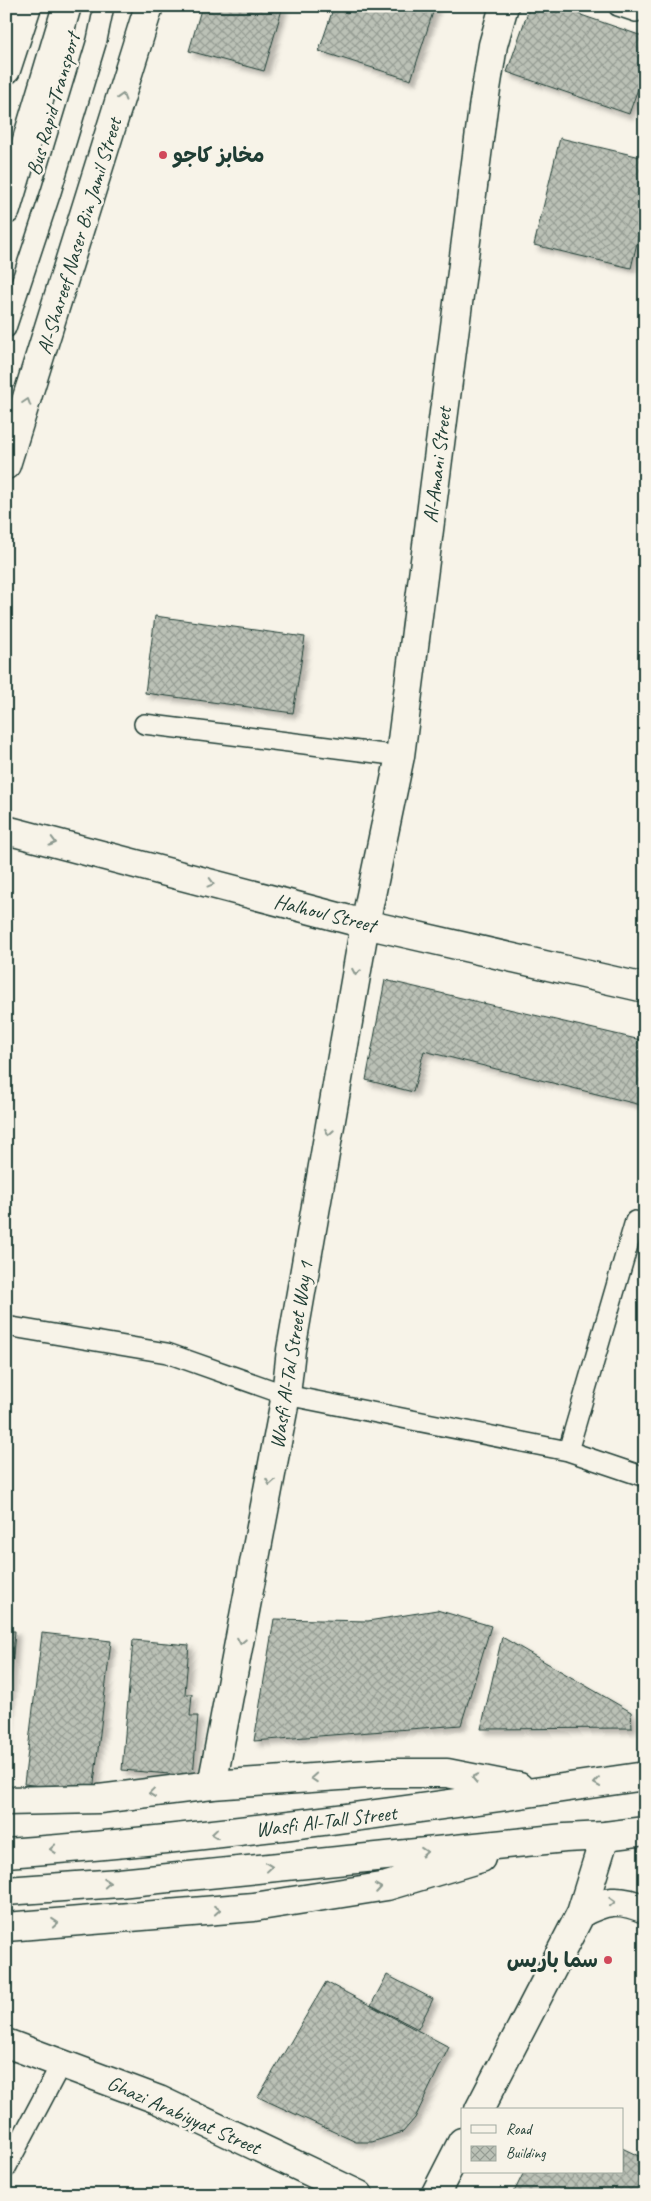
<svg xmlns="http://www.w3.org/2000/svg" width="651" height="2201" font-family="Caveat,'Playpen Sans Arabic',sans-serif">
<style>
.building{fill:url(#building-cross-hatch);stroke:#1f3d34;filter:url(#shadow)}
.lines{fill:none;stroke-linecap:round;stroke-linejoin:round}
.service-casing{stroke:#1f3d34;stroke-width:22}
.minor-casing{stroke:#1f3d34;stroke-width:31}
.tertiary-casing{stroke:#1f3d34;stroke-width:31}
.secondary-casing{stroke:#1f3d34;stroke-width:31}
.trunk-casing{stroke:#1f3d34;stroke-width:31}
.service{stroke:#f7f3e8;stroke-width:19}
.minor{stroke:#f7f3e8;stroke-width:28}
.tertiary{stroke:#f7f3e8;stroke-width:28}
.secondary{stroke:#f7f3e8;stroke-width:28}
.trunk{stroke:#f7f3e8;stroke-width:28}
.oneway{stroke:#8b988e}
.poi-dot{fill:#d1495b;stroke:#f7f3e8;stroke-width:2}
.labels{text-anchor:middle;stroke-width:5;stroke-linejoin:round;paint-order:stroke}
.street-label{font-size:21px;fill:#1f3d34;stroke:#f7f3e8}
.poi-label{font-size:21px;font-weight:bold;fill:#1f3d34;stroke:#f7f3e8;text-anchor:start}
</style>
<defs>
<pattern id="building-cross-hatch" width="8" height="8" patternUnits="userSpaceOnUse" patternTransform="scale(1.25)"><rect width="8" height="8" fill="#bbc1b6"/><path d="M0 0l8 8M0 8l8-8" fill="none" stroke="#979e95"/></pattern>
<filter id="shadow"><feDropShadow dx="4.5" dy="4.5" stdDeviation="2.5" flood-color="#0004"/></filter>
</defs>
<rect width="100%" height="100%" fill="#f7f3e8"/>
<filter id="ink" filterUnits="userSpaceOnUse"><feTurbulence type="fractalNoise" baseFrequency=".02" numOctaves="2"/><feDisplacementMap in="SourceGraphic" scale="10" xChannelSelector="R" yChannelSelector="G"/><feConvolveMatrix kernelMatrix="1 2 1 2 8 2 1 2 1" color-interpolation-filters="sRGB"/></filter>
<g filter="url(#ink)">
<path class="building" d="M 202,6 L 283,6 L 264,71 L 189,51 Z
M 334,6 L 435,6 L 411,80 L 319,51 Z
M 530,6 L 555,6 L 645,37 L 645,69 L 629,114 L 507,72 Z
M 560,138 L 645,158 L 645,210 L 631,268 L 534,245 Z
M 155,616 L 305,637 L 293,713 L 145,693 Z
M 385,980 L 645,1041 L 645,1106 L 424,1051 L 413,1092 L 366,1080 Z
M 437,1610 L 491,1626 L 461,1725 L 254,1741 L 274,1619 L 368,1621 Z
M 6,1631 L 15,1631 L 6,1744 Z
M 42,1633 L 111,1641 L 93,1792 L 24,1784 Z
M 502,1637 L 631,1712 L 632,1728 L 481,1729 Z
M 133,1640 L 189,1645 L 185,1694 L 192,1694 L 190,1716 L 198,1716 L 193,1776 L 122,1770 Z
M 387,1975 L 433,1999 L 418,2029 L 371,2005 Z
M 326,1982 L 449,2047 L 415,2118 L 403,2132 L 372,2142 L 356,2142 L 258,2097 Z
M 622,2148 L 645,2159 L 645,2195 L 520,2195 L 514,2192 L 524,2172 L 622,2172 Z"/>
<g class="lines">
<defs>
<path id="service" d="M 618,6 L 636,12
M 6,328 L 51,192 L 97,40 L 104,6
M 144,724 L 400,756
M 6,1326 L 167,1353 L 286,1395 L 568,1451 L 645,1477
M 568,1451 L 635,1221
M 6,2168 L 61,2064"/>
<path id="minor" d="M 6,830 L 365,924 L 645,988
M 212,1785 L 286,1395 L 291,1350 L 365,924 L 400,756 L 483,108 L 493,45 L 504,6
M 581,1913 C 605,1900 619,1898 645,1909
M 479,2110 L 581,1913 L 605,1836
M 435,2195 L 462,2142"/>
<path id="tertiary" d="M 6,2043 L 159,2100 L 359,2195"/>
<path id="secondary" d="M 6,70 L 27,6
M 6,465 L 149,6
M 6,1801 L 99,1799 L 212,1785 L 382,1773 L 447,1773 L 519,1787
M 6,1853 C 220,1838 433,1807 645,1776
M 6,1891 L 119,1883 L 565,1838 L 605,1836 L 645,1831
M 6,1927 L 254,1907 L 387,1886 L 481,1858"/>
<path id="trunk" d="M 6,210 L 67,6"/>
</defs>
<use href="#service" class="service-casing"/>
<use href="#minor" class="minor-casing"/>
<use href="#tertiary" class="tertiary-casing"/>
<use href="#secondary" class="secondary-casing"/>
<use href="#trunk" class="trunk-casing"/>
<use href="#service" class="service"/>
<use href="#minor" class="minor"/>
<use href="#tertiary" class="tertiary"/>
<use href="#secondary" class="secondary"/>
<use href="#trunk" class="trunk"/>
</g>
<defs><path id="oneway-chevron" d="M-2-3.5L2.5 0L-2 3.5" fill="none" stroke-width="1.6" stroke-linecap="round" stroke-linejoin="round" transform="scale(1.25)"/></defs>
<g class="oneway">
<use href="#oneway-chevron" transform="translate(122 97) rotate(-73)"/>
<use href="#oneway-chevron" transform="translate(27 402) rotate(-72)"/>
<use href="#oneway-chevron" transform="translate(53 842) rotate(15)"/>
<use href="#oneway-chevron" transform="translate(211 883) rotate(15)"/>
<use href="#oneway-chevron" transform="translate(356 972) rotate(100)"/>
<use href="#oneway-chevron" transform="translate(329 1132) rotate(100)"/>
<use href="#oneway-chevron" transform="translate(270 1482) rotate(100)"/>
<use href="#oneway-chevron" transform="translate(241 1641) rotate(101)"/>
<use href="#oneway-chevron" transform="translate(314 1778) rotate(176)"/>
<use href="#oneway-chevron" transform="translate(475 1778) rotate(-169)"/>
<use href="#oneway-chevron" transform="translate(597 1783) rotate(172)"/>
<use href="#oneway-chevron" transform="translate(152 1793) rotate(173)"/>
<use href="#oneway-chevron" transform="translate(215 1834) rotate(174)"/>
<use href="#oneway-chevron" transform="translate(53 1849) rotate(175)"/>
<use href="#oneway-chevron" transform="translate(424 1852) rotate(-5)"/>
<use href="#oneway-chevron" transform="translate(269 1867) rotate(-6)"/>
<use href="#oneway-chevron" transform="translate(107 1883) rotate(-4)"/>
<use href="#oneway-chevron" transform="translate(378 1888) rotate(-9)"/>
<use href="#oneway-chevron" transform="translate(612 1902) rotate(-3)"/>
<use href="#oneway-chevron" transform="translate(217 1910) rotate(-5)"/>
<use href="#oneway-chevron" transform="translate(55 1923) rotate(-5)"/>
</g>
</g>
<g class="poi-dot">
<circle cx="163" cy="155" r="5"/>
<circle cx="608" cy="1960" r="5"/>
</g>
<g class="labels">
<g class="street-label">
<text transform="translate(53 104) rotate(-74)" y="7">Bus Rapid Transport</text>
<text transform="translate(79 236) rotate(-73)" y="7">Al-Shareef Naser Bin Jamil Street</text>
<text transform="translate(437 465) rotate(-83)" y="7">Al-Amani Street</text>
<text transform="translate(325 913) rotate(14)" y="7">Halhoul Street</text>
<text transform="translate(291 1355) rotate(-81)" y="7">Wasfi Al-Tal Street Way 1</text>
<text transform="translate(326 1821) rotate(-7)" y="7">Wasfi Al-Tall Street</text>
<text transform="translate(184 2115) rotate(24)" y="7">Ghazi Arabiyyat Street</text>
</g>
<g class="poi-label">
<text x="173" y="162">مخابز كاجو</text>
<text x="598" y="1967" text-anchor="end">سما باريس</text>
</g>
</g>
<rect width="651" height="2201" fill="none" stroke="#f7f3e8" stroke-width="25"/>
<rect x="12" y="12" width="626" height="2176" fill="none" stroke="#1f3d34" stroke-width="2" filter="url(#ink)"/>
<rect x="461" y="2108" width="162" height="65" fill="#f7f3e8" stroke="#a1aaa0"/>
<rect x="471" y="2125" width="25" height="8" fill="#f7f3e8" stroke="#a1aaa0"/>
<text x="506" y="2134" font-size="15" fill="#1f3d34">Road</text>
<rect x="471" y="2146" width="25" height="15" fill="url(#building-cross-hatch)" stroke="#a1aaa0"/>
<text x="506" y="2158" font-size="15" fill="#1f3d34">Building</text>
</svg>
